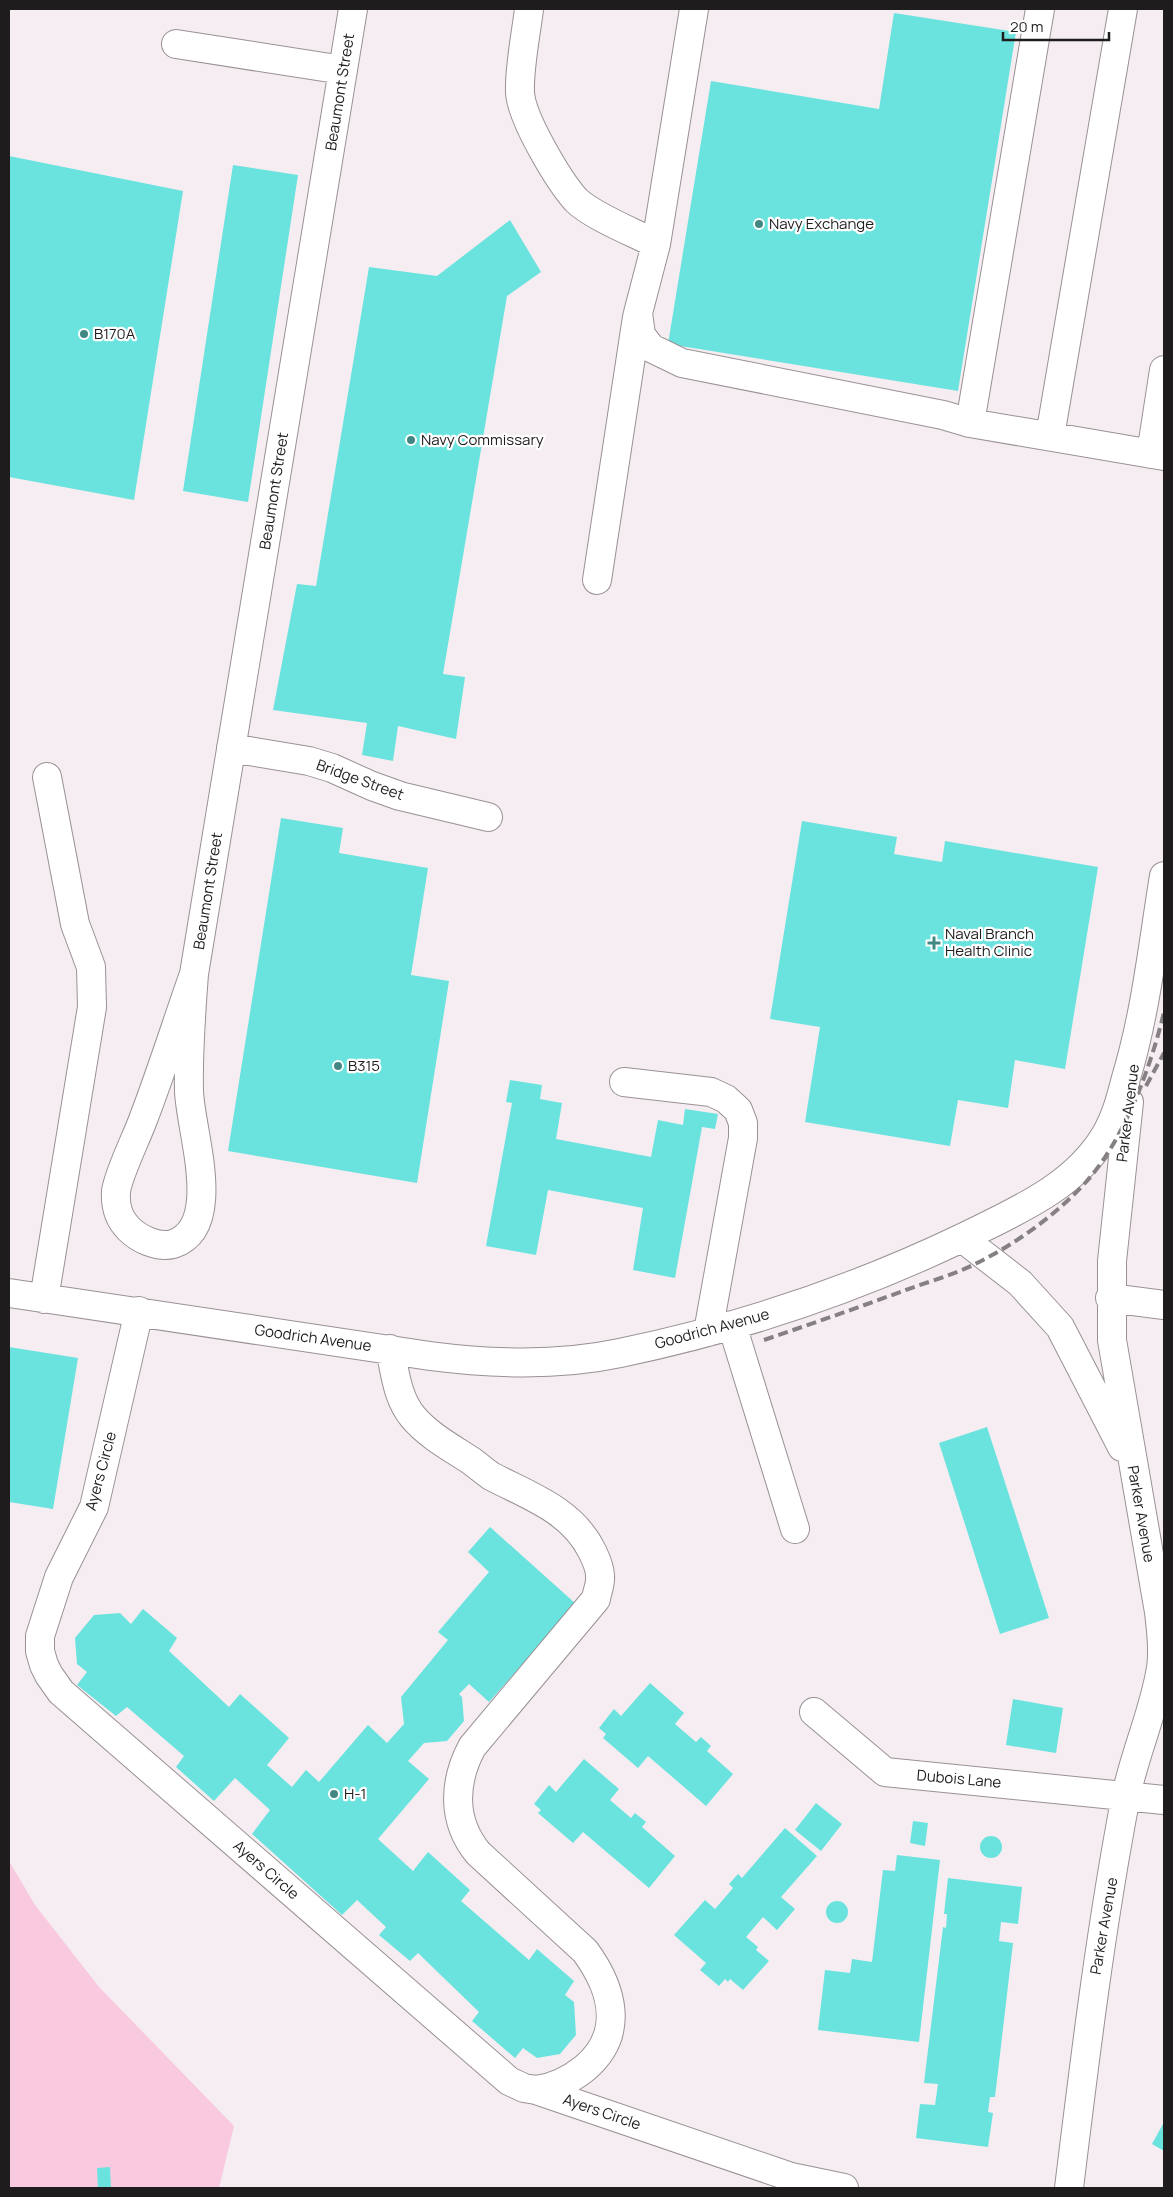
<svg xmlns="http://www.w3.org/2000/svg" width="1173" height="2197" font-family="Manrope,sans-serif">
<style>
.green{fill:#f9c9df}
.building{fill:#6ae3de}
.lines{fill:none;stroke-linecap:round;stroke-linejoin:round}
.minor-casing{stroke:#999194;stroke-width:30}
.minor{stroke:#fff;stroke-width:28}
.rail{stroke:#858083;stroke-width:4;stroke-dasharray:10 5;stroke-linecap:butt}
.poi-dot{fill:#418885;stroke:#fff;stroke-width:2}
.labels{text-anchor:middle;stroke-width:4.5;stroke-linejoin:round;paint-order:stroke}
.street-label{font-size:15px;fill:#1f1c1e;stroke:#fff}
.poi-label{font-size:15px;fill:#1f1c1e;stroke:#fff;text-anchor:start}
</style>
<rect width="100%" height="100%" fill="#f5edf1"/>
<path class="green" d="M 9,1861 L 35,1905 L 99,1987 L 234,2126 L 219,2188 L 9,2188 Z"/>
<path class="building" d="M 894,13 L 1016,32 L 958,391 L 668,344 L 711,81 L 879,109 Z
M 9,156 L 183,191 L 134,500 L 9,477 Z
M 233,165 L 298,175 L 248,502 L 183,491 Z
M 510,220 L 541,272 L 507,296 L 443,674 L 465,677 L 456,739 L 398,726 L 393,761 L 362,755 L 367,723 L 273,710 L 297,584 L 316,586 L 369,267 L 437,276 Z
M 281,818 L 343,828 L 339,853 L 428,868 L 411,975 L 449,981 L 417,1183 L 228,1151 Z
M 802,821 L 897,837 L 894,854 L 942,862 L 945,841 L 1098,867 L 1065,1069 L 1015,1060 L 1008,1108 L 958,1100 L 950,1146 L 805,1122 L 820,1027 L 770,1019 Z
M 510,1080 L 542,1085 L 540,1099 L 562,1103 L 556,1139 L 651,1157 L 658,1120 L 683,1125 L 685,1109 L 718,1114 L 715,1129 L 702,1127 L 675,1278 L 633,1270 L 643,1208 L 548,1190 L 536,1255 L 486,1246 L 512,1103 L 506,1102 Z
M 9,1347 L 78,1358 L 53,1509 L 9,1502 Z
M 987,1427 L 1049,1618 L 1000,1634 L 939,1443 Z
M 490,1527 L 576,1604 L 489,1702 L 469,1684 L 459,1694 L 462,1697 L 464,1721 L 447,1741 L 424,1743 L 408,1761 L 429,1779 L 378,1839 L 413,1871 L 428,1852 L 470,1890 L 461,1901 L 529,1960 L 537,1949 L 574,1981 L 565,1995 L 574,2002 L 576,2035 L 560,2054 L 537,2058 L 523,2048 L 515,2058 L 472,2021 L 479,2012 L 418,1953 L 410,1961 L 379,1935 L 386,1927 L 357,1900 L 342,1915 L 252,1834 L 270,1810 L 235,1778 L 214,1801 L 176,1767 L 184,1756 L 127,1707 L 116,1716 L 77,1685 L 87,1672 L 77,1664 L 75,1638 L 94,1615 L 120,1613 L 131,1624 L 143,1609 L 177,1638 L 169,1651 L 229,1707 L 240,1694 L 289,1738 L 267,1765 L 292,1787 L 306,1770 L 319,1782 L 368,1725 L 387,1743 L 404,1724 L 401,1697 L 448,1640 L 438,1632 L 489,1572 L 468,1552 Z
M 650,1683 L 684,1713 L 675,1724 L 696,1742 L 701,1737 L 711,1746 L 707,1751 L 733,1774 L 706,1806 L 648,1756 L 638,1768 L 603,1738 L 606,1734 L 599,1728 L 614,1709 L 621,1716 Z
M 1013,1699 L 1063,1708 L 1056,1753 L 1006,1745 Z
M 584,1759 L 619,1789 L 610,1800 L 631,1818 L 635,1813 L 646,1822 L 642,1827 L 675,1856 L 649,1888 L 583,1832 L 573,1843 L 538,1813 L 541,1810 L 534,1804 L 549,1785 L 556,1792 Z
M 816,1803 L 842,1824 L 821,1851 L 795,1830 Z
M 913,1821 L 928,1823 L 925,1846 L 910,1843 Z
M 785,1828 L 817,1856 L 781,1897 L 795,1909 L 777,1930 L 763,1917 L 746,1937 L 758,1947 L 756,1950 L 769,1961 L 743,1990 L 730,1979 L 728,1982 L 725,1979 L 719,1986 L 700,1970 L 706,1963 L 674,1935 L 705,1900 L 715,1909 L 733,1888 L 729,1884 L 738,1874 L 742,1878 Z
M980 1847a11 11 0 1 1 22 0a11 11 0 1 1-22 0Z
M 897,1855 L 940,1860 L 919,2042 L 818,2030 L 825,1970 L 850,1973 L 852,1959 L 872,1962 L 883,1870 L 895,1871 Z
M 948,1878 L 1022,1887 L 1018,1924 L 1001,1922 L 999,1941 L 1013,1943 L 995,2097 L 990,2097 L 988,2112 L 993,2113 L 988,2147 L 916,2138 L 920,2104 L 935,2105 L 938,2084 L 924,2083 L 943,1927 L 946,1928 L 947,1914 L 944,1914 Z
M826 1912a11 11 0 1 1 22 0a11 11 0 1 1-22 0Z
M 1164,2122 L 1164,2151 L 1152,2144 Z
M 110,2167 L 111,2188 L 98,2188 L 97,2168 Z"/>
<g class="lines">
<defs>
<path id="minor" d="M 529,9 C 526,34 519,68 520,92 C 521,118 559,181 576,200 C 592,216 635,233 656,244
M 694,9 L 656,244 L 638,313 L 641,335 L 651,348 L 682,363 L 943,415 L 970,423 L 1164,456
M 176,44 L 343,70
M 970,423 L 1040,9
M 1050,436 L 1123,9
M 1151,454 L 1164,370
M 597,580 L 637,317
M 231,748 L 309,761 L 332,768 L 372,786 L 400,796 L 488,817
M 194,974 C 177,1022 162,1070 144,1117 C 137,1137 119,1172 116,1191 C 115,1206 118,1218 129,1229 C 139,1239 158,1248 173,1244 C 225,1227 190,1130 189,1091 C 188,1052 191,1013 194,974 L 353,9
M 624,1082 L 711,1092 L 726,1099 L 738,1110 L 743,1123 L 743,1138 L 708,1332
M 962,1238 L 1020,1283 L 1060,1327 L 1122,1447
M 9,1293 L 430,1356 C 492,1364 559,1366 620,1353 C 740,1328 856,1289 966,1236 C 1017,1211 1076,1186 1106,1134 C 1116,1117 1121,1097 1126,1078 C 1146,1012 1153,943 1164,876
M 1110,1298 L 1164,1305
M 44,1299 L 92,1007 L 91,967 L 75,924 L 47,777
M 139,1311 L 94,1507 L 59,1577 L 40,1636 L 40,1651 L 44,1665 L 49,1675 L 61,1692 L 509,2081 L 524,2088 L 536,2090 L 791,2177 L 844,2188
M 732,1325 L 795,1529
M 390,1349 C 395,1372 397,1398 413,1417 C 428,1435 450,1447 470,1460 C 477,1465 484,1471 491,1476 C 529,1496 572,1510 592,1551 C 596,1559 600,1568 600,1576 C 601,1583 597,1592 596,1599 L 472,1747 C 453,1783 452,1821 478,1853 L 585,1951 C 613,1989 625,2034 585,2068 C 570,2080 555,2088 536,2090
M 814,1712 L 885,1772 L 1164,1800
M 1069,2188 C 1085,2057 1101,1926 1126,1796 C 1135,1752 1154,1712 1161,1668 C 1164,1650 1161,1630 1159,1612 L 1112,1340 L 1112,1261 L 1129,1102"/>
</defs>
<use href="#minor" class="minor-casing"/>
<use href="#minor" class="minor"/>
<path class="rail" d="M 1146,1086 L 1164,1053
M 764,1340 C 811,1324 857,1308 903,1291 C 927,1282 954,1275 977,1263 C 1017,1243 1056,1215 1086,1182 C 1124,1140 1151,1067 1164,1012"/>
</g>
<g class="poi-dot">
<circle cx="759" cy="224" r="5"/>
<circle cx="84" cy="334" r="5"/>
<circle cx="411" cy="440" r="5"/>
<path d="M931.5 935.5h5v5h5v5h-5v5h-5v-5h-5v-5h5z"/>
<circle cx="338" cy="1066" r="5"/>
<circle cx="334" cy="1794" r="5"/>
</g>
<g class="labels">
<g class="street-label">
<text transform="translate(340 92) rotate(-81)" y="5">Beaumont Street</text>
<text transform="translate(274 491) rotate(-81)" y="5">Beaumont Street</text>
<text transform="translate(360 780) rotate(20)" y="5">Bridge Street</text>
<text transform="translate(208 891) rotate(-81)" y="5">Beaumont Street</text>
<text transform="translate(1128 1113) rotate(-83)" y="5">Parker Avenue</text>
<text transform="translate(712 1329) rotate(-15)" y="5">Goodrich Avenue</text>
<text transform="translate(313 1338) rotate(8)" y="5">Goodrich Avenue</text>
<text transform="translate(101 1471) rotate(-75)" y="5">Ayers Circle</text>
<text transform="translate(1141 1514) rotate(80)" y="5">Parker Avenue</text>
<text transform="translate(959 1779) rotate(5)" y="5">Dubois Lane</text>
<text transform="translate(266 1870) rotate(41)" y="5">Ayers Circle</text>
<text transform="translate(1104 1926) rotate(-80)" y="5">Parker Avenue</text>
<text transform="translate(602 2112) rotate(19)" y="5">Ayers Circle</text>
</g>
<g class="poi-label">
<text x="769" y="229">Navy Exchange</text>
<text x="94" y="339">B170A</text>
<text x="421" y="445">Navy Commissary</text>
<text x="945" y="939">Naval Branch<tspan x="945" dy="17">Health Clinic</tspan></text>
<text x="348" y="1071">B315</text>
<text x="344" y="1799">H-1</text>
</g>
</g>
<rect width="1173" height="2197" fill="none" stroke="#1f1c1e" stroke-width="20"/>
<path d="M1003 32v8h106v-8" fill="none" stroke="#1f1c1e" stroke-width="2.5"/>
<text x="1010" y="32" font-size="15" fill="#1f1c1e" stroke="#ffffff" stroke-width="4" paint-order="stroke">20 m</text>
</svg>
